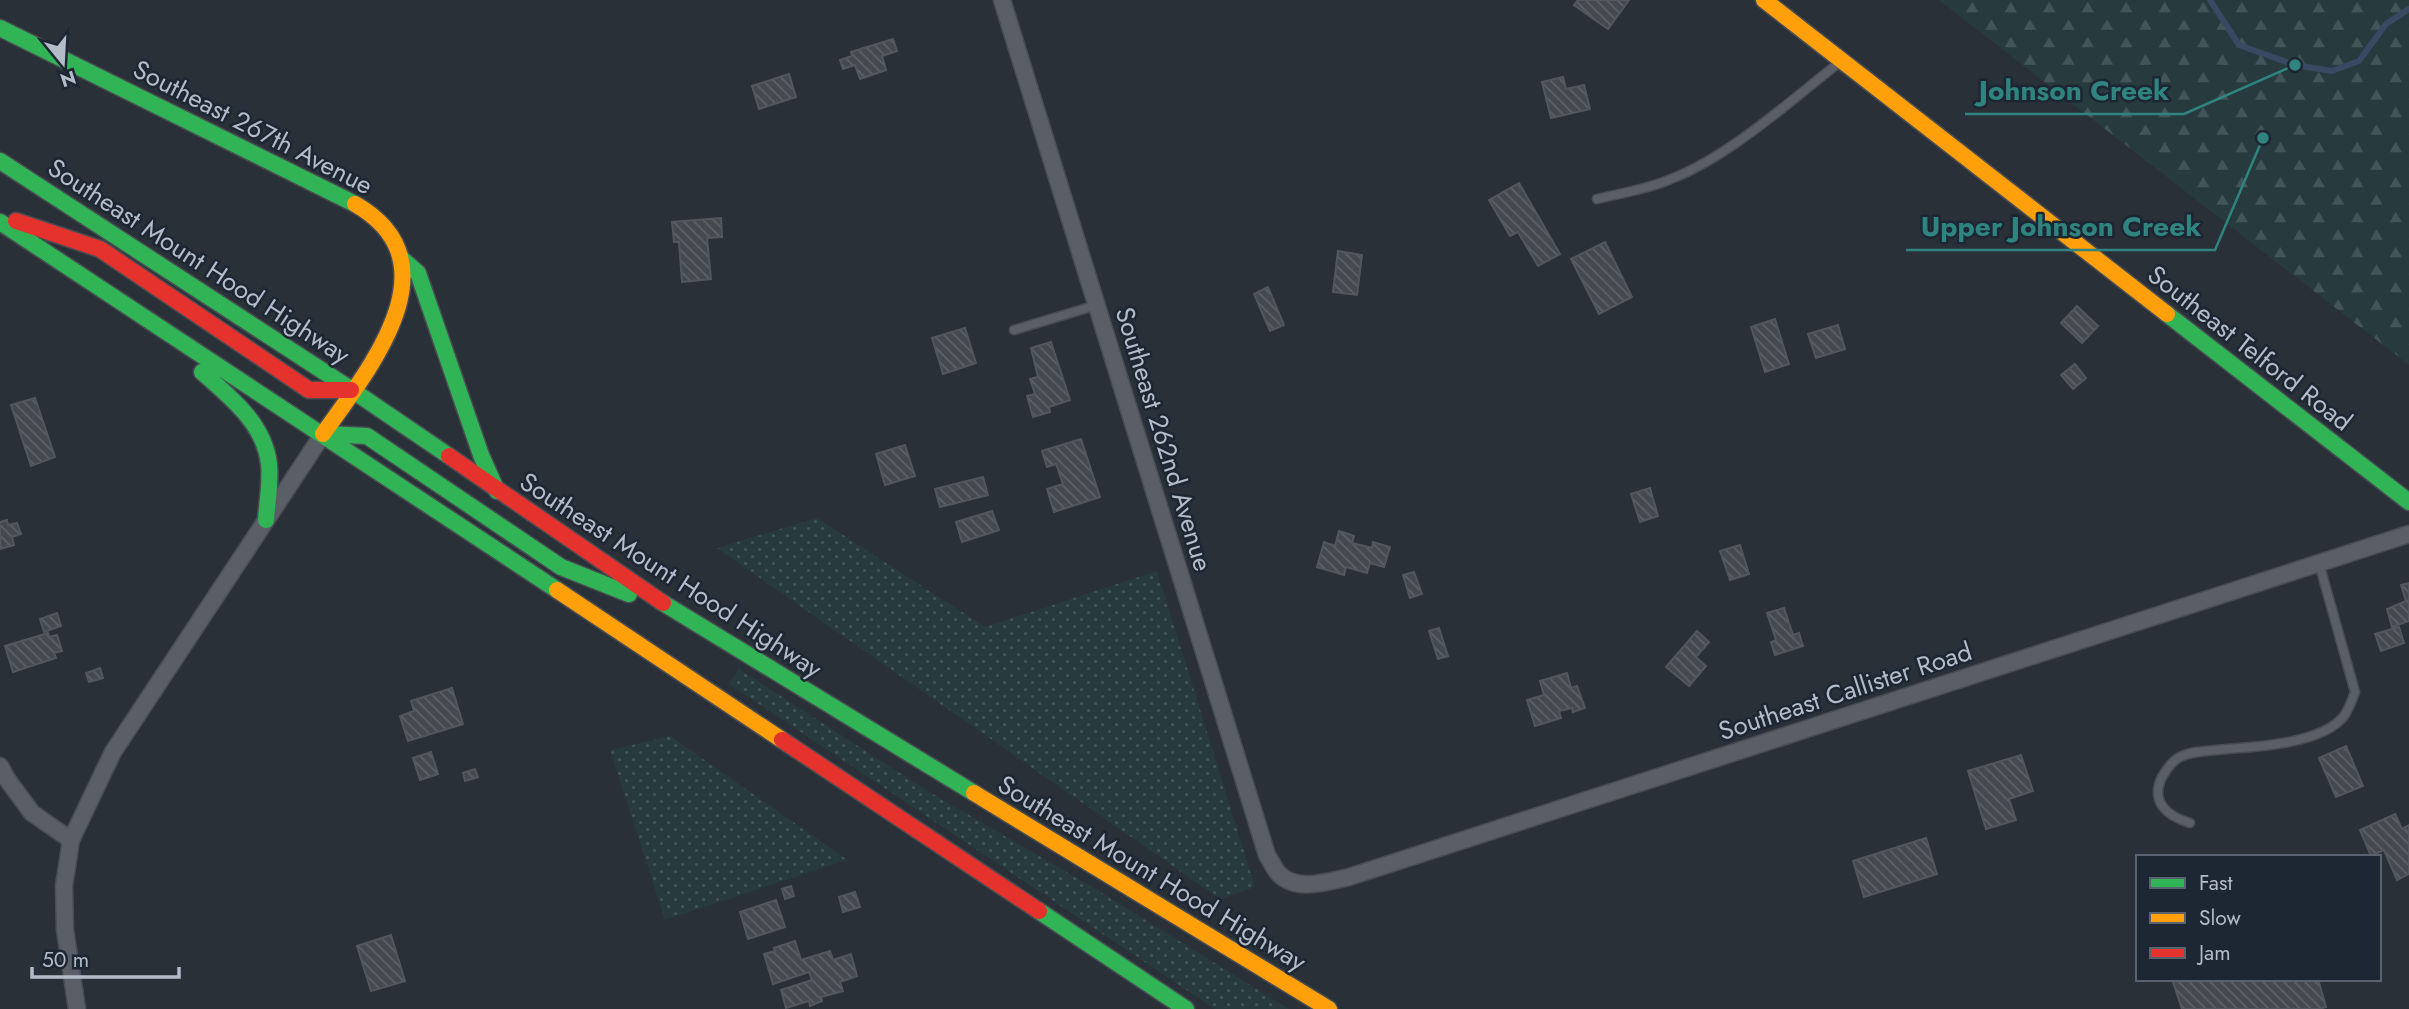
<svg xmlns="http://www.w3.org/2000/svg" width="2409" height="1009" font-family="Jost,sans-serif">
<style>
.grass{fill:url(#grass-dots)}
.forest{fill:url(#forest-firs)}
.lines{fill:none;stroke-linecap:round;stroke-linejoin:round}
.stream{stroke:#384963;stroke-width:6}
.building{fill:url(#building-back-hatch);stroke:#52575f;stroke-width:2}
.lane-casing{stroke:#484c53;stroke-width:11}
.street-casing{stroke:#484c53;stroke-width:19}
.fast-casing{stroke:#484c53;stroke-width:19}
.slow-casing{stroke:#484c53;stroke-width:19}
.jam-casing{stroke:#484c53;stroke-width:19}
.lane{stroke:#5a5e66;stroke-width:8}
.street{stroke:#5a5e66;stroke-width:16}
.fast{stroke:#30b455;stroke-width:16}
.slow{stroke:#ff9f0a;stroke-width:16}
.jam{stroke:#e5322d;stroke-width:16}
.labels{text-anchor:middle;stroke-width:5;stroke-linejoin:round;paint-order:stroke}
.street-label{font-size:26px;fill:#b4bcc9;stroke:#1d2633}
.leader{fill:none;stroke:#308480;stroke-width:2.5}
.callout-dot{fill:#308480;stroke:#1d2633;stroke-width:2.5}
.callout-label{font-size:28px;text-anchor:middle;font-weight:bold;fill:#308480;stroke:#1d2633;stroke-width:5;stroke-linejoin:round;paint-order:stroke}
</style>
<defs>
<pattern id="grass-dots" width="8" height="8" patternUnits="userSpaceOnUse" patternTransform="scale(1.75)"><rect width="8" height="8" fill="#273a3e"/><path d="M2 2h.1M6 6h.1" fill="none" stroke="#445559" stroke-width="1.8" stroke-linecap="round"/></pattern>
<pattern id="forest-firs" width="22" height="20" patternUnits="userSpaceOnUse" patternTransform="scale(1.75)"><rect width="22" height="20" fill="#273a3e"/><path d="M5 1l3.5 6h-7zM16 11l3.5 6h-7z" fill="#445559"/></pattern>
<pattern id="building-back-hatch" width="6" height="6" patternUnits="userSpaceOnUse" patternTransform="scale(1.75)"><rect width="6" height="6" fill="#444950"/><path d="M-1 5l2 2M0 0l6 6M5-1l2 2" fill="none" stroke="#5d6168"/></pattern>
</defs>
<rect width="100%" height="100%" fill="#2a3038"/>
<path class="grass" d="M 817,518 L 985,627 L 1157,571 L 1255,887 L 1220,899 L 717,548 Z
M 739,669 L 926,790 L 1094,888 L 1289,1009 L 1215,1009 L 729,684 Z
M 670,736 L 846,859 L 846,860 L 665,920 L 610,750 Z"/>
<path class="forest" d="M 1939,0 L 2409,0 L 2409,365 Z"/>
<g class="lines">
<path class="stream" d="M 2210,0 L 2239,45 L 2295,65 L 2332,71 L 2359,61 L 2386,24 L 2409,9"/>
</g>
<path class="building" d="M 1578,0 L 1629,0 L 1608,29 L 1574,5 Z
M 893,39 L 897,51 L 882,56 L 886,70 L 860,79 L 855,65 L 843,69 L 840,60 L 852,56 L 851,52 Z
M 789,74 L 796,97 L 759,109 L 752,86 Z
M 1563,77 L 1566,89 L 1584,85 L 1590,109 L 1551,118 L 1542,82 Z
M 1519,183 L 1560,254 L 1538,266 L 1518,232 L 1510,236 L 1489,200 Z
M 721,218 L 722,237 L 707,238 L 711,279 L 682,282 L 679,242 L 674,242 L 672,222 Z
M 1605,242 L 1632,297 L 1599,314 L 1571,259 Z
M 1338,251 L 1362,255 L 1357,295 L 1333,292 Z
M 1268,287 L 1284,325 L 1270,331 L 1254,294 Z
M 2077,306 L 2098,326 L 2082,343 L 2061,323 Z
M 1775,319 L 1789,364 L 1765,372 L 1751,327 Z
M 1838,325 L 1845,349 L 1816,358 L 1808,334 Z
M 965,328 L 976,363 L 943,374 L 932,338 Z
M 1051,342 L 1070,400 L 1049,407 L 1050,412 L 1033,417 L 1027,396 L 1035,394 L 1030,379 L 1038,377 L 1031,348 Z
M 2075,364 L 2086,378 L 2073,389 L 2061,375 Z
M 35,398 L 55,457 L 31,466 L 11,405 Z
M 1081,439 L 1100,497 L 1054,512 L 1047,489 L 1063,484 L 1056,464 L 1047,467 L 1042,451 Z
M 905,445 L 915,476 L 885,485 L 876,454 Z
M 983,477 L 988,495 L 940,507 L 935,489 Z
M 1650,488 L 1658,516 L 1640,522 L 1631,494 Z
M 992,511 L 999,530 L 962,542 L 956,522 Z
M 7,520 L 8,525 L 17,523 L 21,534 L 12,537 L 14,545 L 0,549 L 0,522 Z
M 1339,531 L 1354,536 L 1352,543 L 1372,548 L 1373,542 L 1390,547 L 1384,567 L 1370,563 L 1367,573 L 1346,567 L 1344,575 L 1317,567 L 1324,542 L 1335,546 Z
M 1740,545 L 1749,574 L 1730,580 L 1720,551 Z
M 1414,572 L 1422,594 L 1410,598 L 1403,575 Z
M 2409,583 L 2409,621 L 2392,627 L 2387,609 L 2406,601 L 2401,585 Z
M 1784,608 L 1793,635 L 1799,633 L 1803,646 L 1775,655 L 1771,642 L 1776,640 L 1767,613 Z
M 57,613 L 61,626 L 44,632 L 40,619 Z
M 2399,627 L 2404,643 L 2381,651 L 2375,634 Z
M 1439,628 L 1448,656 L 1438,659 L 1429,631 Z
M 1697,631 L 1709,642 L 1696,657 L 1706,666 L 1689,686 L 1666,667 Z
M 48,633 L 49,637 L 57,635 L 62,651 L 54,653 L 56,658 L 13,672 L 5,646 Z
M 100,668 L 103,678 L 89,682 L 86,673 Z
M 1567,673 L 1571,688 L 1577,686 L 1585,708 L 1573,712 L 1572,708 L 1559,711 L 1561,718 L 1535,726 L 1527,700 L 1544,695 L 1540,681 Z
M 452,688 L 463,724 L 408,741 L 400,716 L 414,711 L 411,701 Z
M 2346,746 L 2363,786 L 2336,797 L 2319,758 Z
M 431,752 L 438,774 L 420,780 L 413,758 Z
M 2021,755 L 2033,791 L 2009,799 L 2016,820 L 1986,829 L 1968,771 Z
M 475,769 L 478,777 L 465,781 L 463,773 Z
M 2395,814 L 2402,829 L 2409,825 L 2409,874 L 2397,880 L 2384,850 L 2371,856 L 2360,830 Z
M 1926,838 L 1937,874 L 1864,897 L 1853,861 Z
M 791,886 L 794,896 L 785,899 L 782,889 Z
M 855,892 L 860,907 L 843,912 L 839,897 Z
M 776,900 L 785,927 L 748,939 L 740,912 Z
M 391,935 L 405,981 L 371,991 L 357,946 Z
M 795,941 L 801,960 L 830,951 L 833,960 L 851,954 L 857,976 L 840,982 L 843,991 L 821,997 L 822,1001 L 810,1006 L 809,1001 L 786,1008 L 781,990 L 812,980 L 809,972 L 773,984 L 764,954 L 775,951 L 774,948 Z
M 2172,979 L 2318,979 L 2326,1007 L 2319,1009 L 2182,1009 Z"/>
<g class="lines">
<defs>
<path id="lane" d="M 1597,199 C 1622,193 1648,189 1671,179 C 1730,156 1790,101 1840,62
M 1014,330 L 1097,305
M 2190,823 C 2167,816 2150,802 2162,777 C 2166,770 2172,761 2180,757 C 2194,750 2212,751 2227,749 C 2259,747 2323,743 2344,716 C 2349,709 2352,700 2355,692 L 2319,563"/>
<path id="street" d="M 1002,0 L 1267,855 C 1271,861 1274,869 1279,874 C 1297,892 1327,882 1349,877 L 2409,534
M 0,766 L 7,779 L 32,813 L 71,840
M 77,1009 L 65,930 L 64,886 L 71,840 L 113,752 L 323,434"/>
<path id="fast" d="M 0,28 L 355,204
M 0,161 L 352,390 L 449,456
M 0,222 L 557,590
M 401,258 L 418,273 L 481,455 L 497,491
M 2167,314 L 2409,502
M 202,372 C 231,398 264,423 269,464 C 271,483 267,502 266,520
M 326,434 L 367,436 L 561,567 L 629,594
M 663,603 L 974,793
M 1039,911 L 1186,1009"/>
<path id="slow" d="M 1764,0 L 2167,314
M 323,434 C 368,370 458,263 355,204
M 557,590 L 782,740
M 974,793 L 1329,1009"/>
<path id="jam" d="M 16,221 L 100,249 L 309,390 L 351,390
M 449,456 L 663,603
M 782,740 L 1039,911"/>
</defs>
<use href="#lane" class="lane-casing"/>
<use href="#street" class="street-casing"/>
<use href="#fast" class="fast-casing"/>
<use href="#slow" class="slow-casing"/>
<use href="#jam" class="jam-casing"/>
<use href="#lane" class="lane"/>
<use href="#street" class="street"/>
<use href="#fast" class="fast"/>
<use href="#slow" class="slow"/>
<use href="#jam" class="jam"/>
</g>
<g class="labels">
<g class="street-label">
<text transform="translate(253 127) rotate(27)" y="9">Southeast 267th Avenue</text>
<text transform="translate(199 261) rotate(33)" y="9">Southeast Mount Hood Highway</text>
<text transform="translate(2250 348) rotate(38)" y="9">Southeast Telford Road</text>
<text transform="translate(1164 439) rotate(73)" y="9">Southeast 262nd Avenue</text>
<text transform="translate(671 575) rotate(33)" y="9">Southeast Mount Hood Highway</text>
<text transform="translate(1845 691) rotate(-18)" y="9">Southeast Callister Road</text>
<text transform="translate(1152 873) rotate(31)" y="9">Southeast Mount Hood Highway</text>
</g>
</g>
<path class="leader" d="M2295 65L2184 114H1965M2263 138L2215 250H1906"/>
<g class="callout-dot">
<circle cx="2295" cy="65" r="7"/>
<circle cx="2263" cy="138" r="7"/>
</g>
<g class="callout-label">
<text x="2074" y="100">Johnson Creek</text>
<text x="2061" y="236">Upper Johnson Creek</text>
</g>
<rect x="2136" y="855" width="245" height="126" fill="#1d2633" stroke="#59626f" stroke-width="2"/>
<rect x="2150" y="878" width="35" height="10" fill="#30b455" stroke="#59626f" stroke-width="2"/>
<text x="2199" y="890" font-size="21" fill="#b4bcc9">Fast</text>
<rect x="2150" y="913" width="35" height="10" fill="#ff9f0a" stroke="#59626f" stroke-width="2"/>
<text x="2199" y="925" font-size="21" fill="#b4bcc9">Slow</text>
<rect x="2150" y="948" width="35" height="10" fill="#e5322d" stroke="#59626f" stroke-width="2"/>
<text x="2199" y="960" font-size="21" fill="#b4bcc9">Jam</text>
<g transform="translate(63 63) rotate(162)" stroke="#1d2633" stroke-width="5" paint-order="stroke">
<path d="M0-5L12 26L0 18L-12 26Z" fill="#b4bcc9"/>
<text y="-10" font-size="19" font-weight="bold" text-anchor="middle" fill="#b4bcc9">N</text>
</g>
<path d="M32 967v10h147v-10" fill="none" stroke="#b4bcc9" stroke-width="3.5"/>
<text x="42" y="967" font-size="21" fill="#b4bcc9" stroke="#1d2633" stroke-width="5" paint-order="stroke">50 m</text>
</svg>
